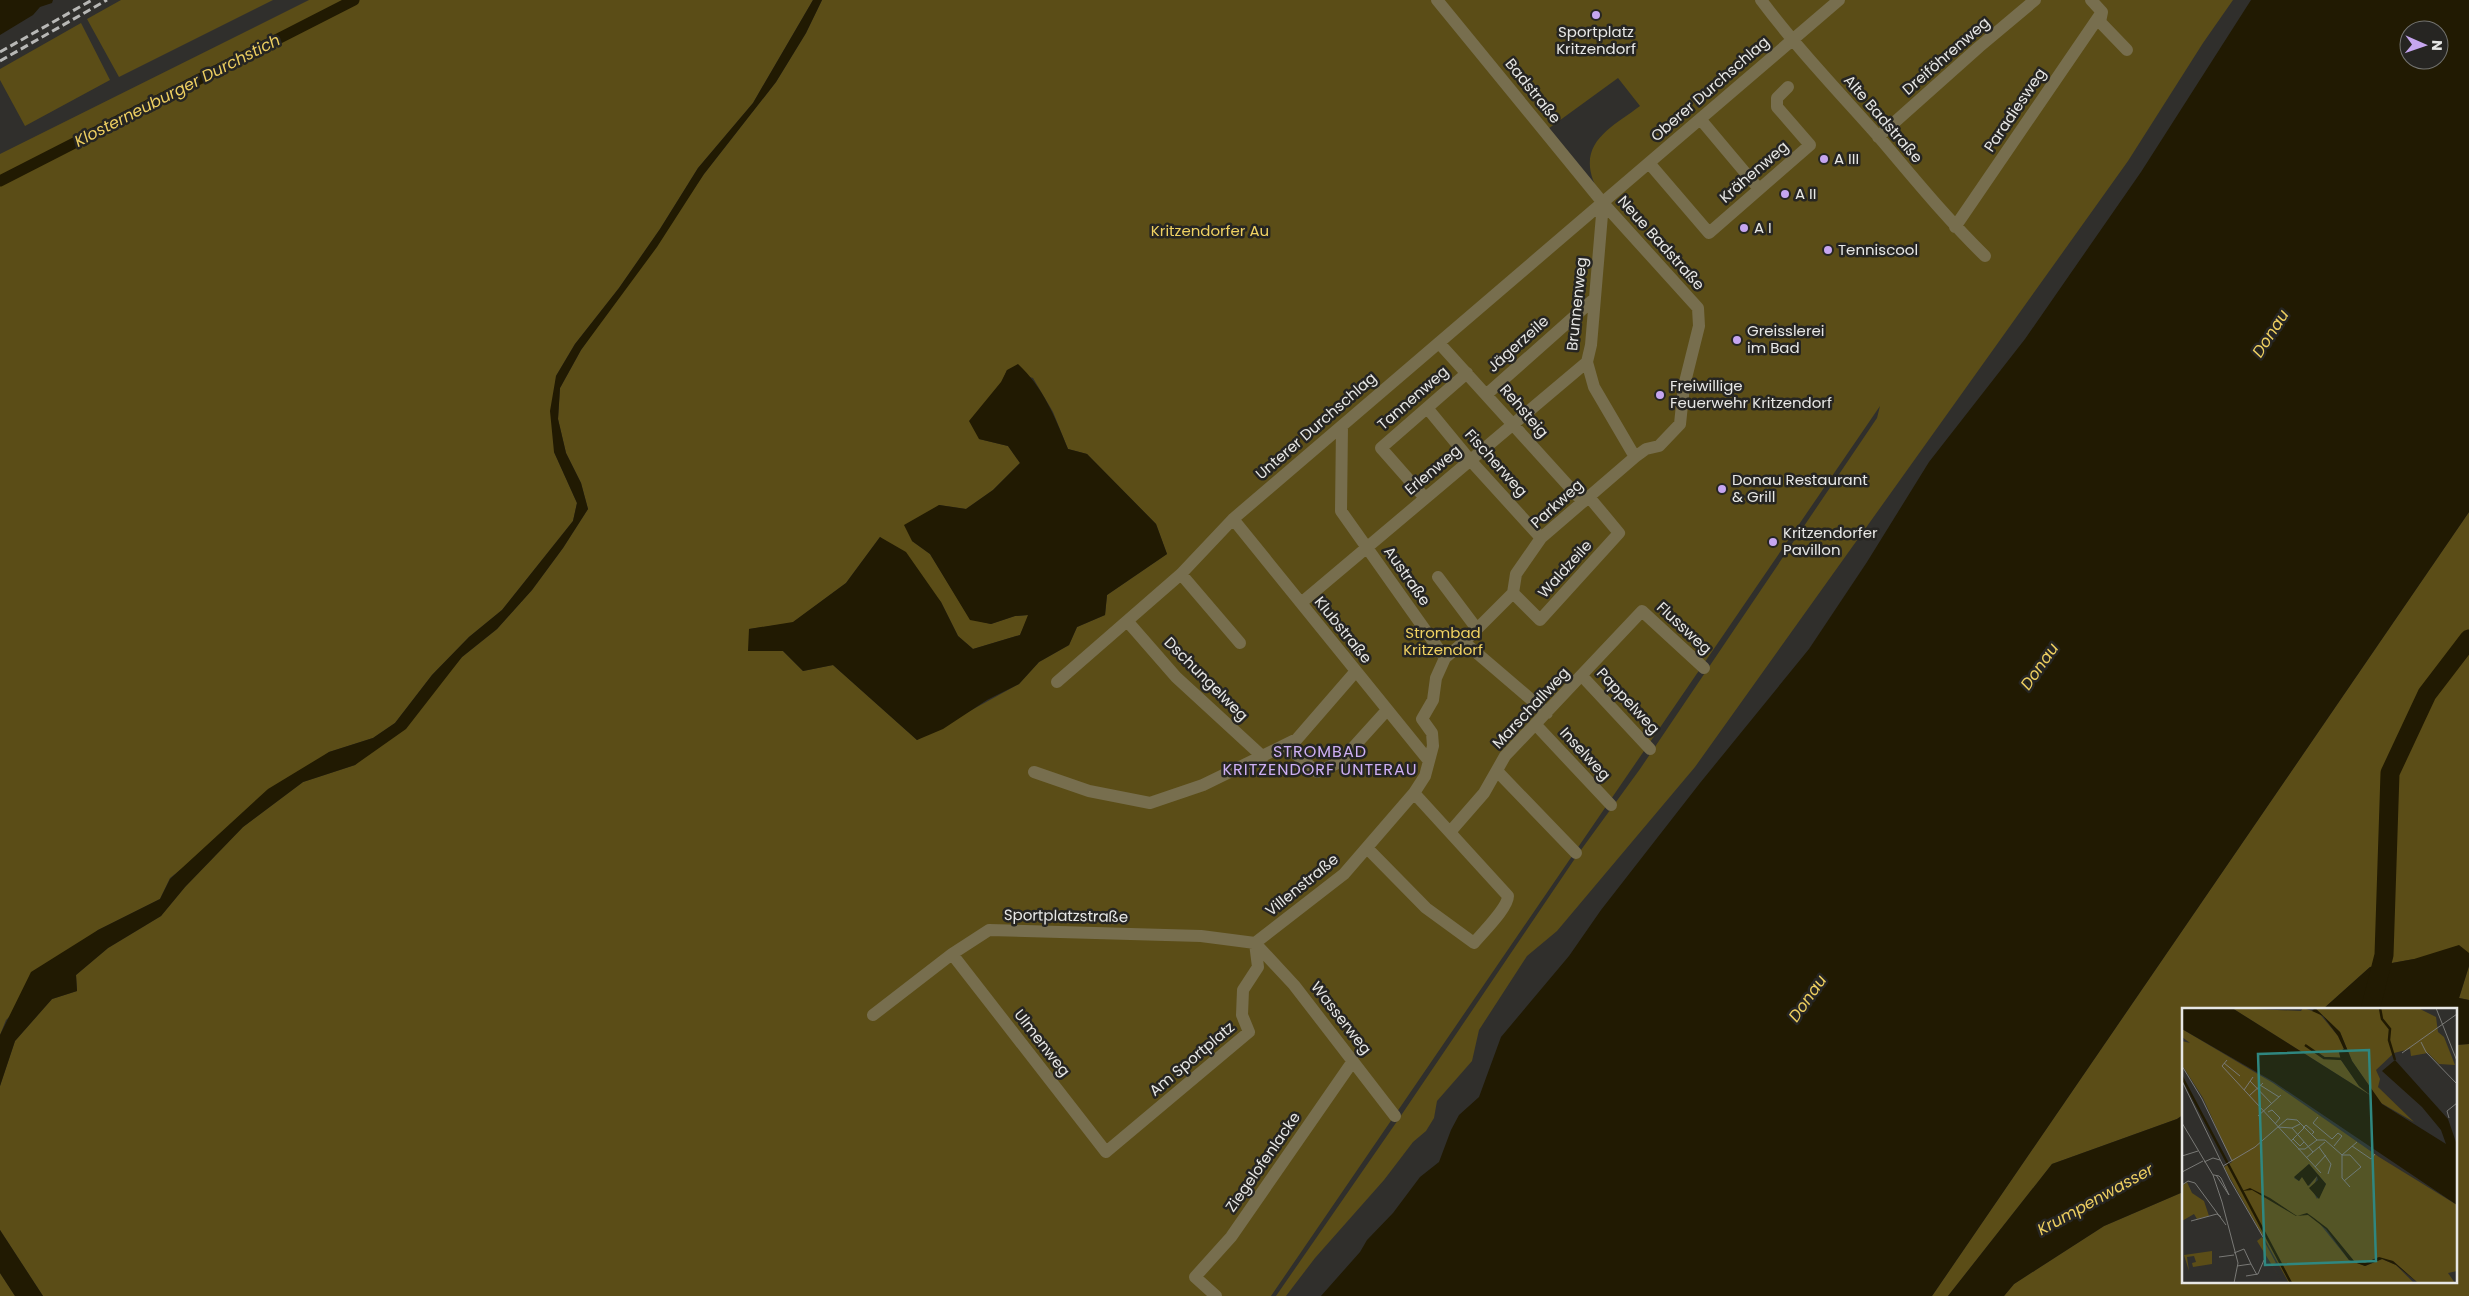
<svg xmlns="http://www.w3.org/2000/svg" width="2469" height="1296" font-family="Poppins,sans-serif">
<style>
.green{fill:#5b4d17;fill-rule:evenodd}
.water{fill:#211a02;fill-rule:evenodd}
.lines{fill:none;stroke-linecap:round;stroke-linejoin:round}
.canal{stroke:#211a02;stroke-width:11}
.river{stroke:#211a02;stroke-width:19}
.minor{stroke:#776e4e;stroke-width:12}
.rail{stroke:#b8b8b6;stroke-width:3;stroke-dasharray:8 4;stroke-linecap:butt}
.poi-dot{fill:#c6a6f0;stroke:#262522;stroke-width:2}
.labels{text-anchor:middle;stroke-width:5;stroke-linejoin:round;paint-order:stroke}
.poi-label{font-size:15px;fill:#e7e7e5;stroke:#262522;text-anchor:start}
.street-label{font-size:15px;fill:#e7e7e5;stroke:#262522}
.park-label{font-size:15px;fill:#f0d262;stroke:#262522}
.water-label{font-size:16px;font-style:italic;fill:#eecf60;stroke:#262522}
.neighbourhood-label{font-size:16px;letter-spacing:1px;fill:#cdaff3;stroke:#262522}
.inset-river{fill:none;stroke:#211a02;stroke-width:2.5}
.inset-road{fill:none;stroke:#797976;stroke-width:1}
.view{fill:#2f8780;fill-opacity:0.15;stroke:#2f8780;stroke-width:2.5}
.inset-edge{fill:none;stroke:#e7e7e5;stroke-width:2.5}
</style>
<rect width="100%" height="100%" fill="#302f2c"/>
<path class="green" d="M 121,0 L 273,0 L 119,77 L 87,19 Z
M 309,0 L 813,0 L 753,103 L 698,168 L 660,229 L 619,288 L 575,344 L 556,376 L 554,452 L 577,503 L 573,521 L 502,610 L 469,637 L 432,675 L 395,723 L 373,738 L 329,752 L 170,878 L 160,899 L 98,930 L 6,1020 L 0,1035 L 0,154 Z
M 822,0 L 2233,0 L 2203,43 L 2128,161 L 1695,767 L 1557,931 L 1527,956 L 1479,1030 L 1472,1061 L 1437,1101 L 1434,1118 L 1426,1131 L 1413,1142 L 1384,1180 L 1315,1258 L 1286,1296 L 1276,1296 L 1400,1117 L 1578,854 L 1640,769 L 1877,418 L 1880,406 L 1271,1296 L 43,1296 L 0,1230 L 0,1086 L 15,1041 L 52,999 L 77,991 L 76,975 L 108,948 L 161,916 L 185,887 L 243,827 L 303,782 L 355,765 L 435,689 L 462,657 L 497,629 L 532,590 L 563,548 L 588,509 L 581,483 L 566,453 L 558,419 L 560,388 L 581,350 L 704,174 L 776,82 L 806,33 ZM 1618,78 L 1640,106 C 1614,126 1579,141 1593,180 C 1596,188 1603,196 1608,203 L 1234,522 L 1597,202 L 1541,134 ZM 1007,370 L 1033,378 L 1053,412 L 1068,449 L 1087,454 L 1156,524 L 1167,554 L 1107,595 L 1105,615 L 1077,627 L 1069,645 L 1039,662 L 1019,684 L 917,740 L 833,665 L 803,671 L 783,651 L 749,629 L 792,623 L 846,583 L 880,537 L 941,602 L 958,636 L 973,649 L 1020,635 L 1029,615 L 1015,616 L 991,624 L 970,619 L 930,554 L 912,541 L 939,505 L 966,509 L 993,490 L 1020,463 L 1008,446 L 979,439 Z
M 81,23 L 110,80 L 25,126 L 0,80 L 0,69 Z
M 2469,512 L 2469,1000 L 2459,998 L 2469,966 L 2414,959 L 2370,967 L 2322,1010 L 2183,1010 L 2183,1115 L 2177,1119 L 2052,1164 L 1948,1296 L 1932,1296 Z
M 2469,1044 L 2469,1296 L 2004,1296 L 2014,1284 L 2104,1226 L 2183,1192 L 2183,1282 L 2455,1282 L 2455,1045 Z
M 0,1273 L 15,1296 L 0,1296 Z"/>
<path class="water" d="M 0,0 L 53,0 L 52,3 L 40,7 L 33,15 L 0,35 Z
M 813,0 L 822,0 L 806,33 L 776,82 L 704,174 L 657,247 L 581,350 L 560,388 L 558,419 L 566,453 L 581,483 L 588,509 L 563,548 L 532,590 L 497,629 L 462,657 L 406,729 L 355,765 L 303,782 L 243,827 L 185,887 L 161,916 L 108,948 L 76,975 L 77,991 L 52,999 L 15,1041 L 0,1086 L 0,1035 L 31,972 L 98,930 L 160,899 L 170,879 L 268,789 L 329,752 L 373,738 L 395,723 L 432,675 L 469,637 L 502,610 L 573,521 L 577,503 L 554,452 L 550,411 L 556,376 L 575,344 L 619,288 L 660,229 L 698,168 L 753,103 Z
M 2251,0 L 2469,0 L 2469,512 L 1932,1296 L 1321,1296 L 1360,1252 L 1367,1240 L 1393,1213 L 1420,1177 L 1439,1162 L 1451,1130 L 1459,1115 L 1479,1097 L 1501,1037 L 1569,956 L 1601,910 L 1700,783 L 1809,649 L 1867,562 L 1929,462 L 2025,339 L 2141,172 ZM 2409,30 L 2439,30 L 2439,60 L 2409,60 Z
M 1018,364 C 1043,387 1055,417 1068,449 L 1087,454 L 1156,524 L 1167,554 L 1107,595 L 1105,615 L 1077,627 L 1069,645 L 1039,662 L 1019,684 L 987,700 L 943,729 L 917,740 L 833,665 L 803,671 L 783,651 L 748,651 L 749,629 L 793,622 L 846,583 L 880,537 L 906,552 L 941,602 L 958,636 L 973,649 L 1020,635 L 1028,615 L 1015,616 L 991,624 L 970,620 L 930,554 L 912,541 L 904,525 L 939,505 L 966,509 L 993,490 L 1020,463 L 1008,446 L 979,439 L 969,421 L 1001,382 L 1007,370 Z
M 2459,945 L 2469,953 L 2469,966 L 2459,998 L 2469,1000 L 2469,1044 L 2455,1045 L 2455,1010 L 2322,1010 L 2370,967 L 2414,959 Z
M 2183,1115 L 2183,1192 L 2104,1226 L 2014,1284 L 2004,1296 L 1948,1296 L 2052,1164 L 2177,1119 Z
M 0,1230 L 43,1296 L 15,1296 L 0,1273 Z"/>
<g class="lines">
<path class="canal" d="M 0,181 L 354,0"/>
<path class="river" d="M 2370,1010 L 2384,955 L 2390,773 L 2427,694 L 2469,639"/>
<path class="minor" d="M 1437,0 L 1603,203 L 1698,308 L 1699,326 L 1684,386 L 1680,424 L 1659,446 L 1646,449 L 1635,457 L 1541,538 L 1516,574 L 1513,593 L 1464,642 L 1445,658
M 1761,0 C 1797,48 1838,91 1878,136 C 1913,177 1946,218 1985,256
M 2091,0 L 2102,12 L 2100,22 L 2127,50
M 1701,120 L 1759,189
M 1878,137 L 1979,47 L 2035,0
M 1649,163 L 1709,233 L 1810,145 L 1777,107 L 1777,98 L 1788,87
M 1603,203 L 1591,345 L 1587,362 L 1594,387 L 1635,457
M 1955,227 L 2102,12
M 1439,343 L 1583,502
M 1487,394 L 1594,299
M 1428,409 L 1470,460 L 1541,538
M 1425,498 L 1381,448 L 1467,373
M 1233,519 L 1429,761
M 1181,574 L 1240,643
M 1438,577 L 1477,629
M 1513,593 L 1540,620 L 1619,533 L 1589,497
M 1301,603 L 1587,362
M 1128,622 L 1176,677 L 1263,757
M 1464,642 L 1547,713
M 1582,676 L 1650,749
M 1057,682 L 1181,574 L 1233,519 L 1839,0
M 1536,725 L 1611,805
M 1286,746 L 1317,772 L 1340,762 L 1387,710
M 1034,772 L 1089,791 L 1150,803 L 1203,785 L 1297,739 L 1356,671
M 1498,772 L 1576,853
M 1450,832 L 1484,793 L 1505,756 L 1642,611 L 1704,668
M 1368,849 L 1426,908 L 1474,943 C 1482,933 1508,908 1508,896 L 1414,793
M 1255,943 L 1344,874 L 1414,793 L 1425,776 L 1433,746 L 1432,733 L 1422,719 L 1433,700 L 1436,678 L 1445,658 L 1341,511 L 1342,426
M 1255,943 L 1294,985 L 1395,1116
M 952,954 L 1106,1152 L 1249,1032 L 1242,1015 L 1243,990 L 1258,967 L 1255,943
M 873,1015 L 952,954 L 989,930 L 1201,936 L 1255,943
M 1216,1296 L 1195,1277 L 1231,1237 L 1353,1061"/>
<path class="rail" d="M 0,52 L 92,0
M 0,61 L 107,0"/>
</g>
<g class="poi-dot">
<circle cx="1596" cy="15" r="5"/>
<circle cx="1824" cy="159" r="5"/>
<circle cx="1785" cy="194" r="5"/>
<circle cx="1744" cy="228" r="5"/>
<circle cx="1828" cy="250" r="5"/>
<circle cx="1737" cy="340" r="5"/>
<circle cx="1660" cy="395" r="5"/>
<circle cx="1722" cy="489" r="5"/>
<circle cx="1773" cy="542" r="5"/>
</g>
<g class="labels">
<g class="poi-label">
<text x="1596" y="37" text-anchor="middle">Sportplatz<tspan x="1596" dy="17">Kritzendorf</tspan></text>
<text x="1834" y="164">A III</text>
<text x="1795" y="199">A II</text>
<text x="1754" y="233">A I</text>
<text x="1838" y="255">Tenniscool</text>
<text x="1747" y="336">Greisslerei<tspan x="1747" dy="17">im Bad</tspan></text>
<text x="1670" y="391">Freiwillige<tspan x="1670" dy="17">Feuerwehr Kritzendorf</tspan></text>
<text x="1732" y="485">Donau Restaurant<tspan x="1732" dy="17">&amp; Grill</tspan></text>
<text x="1783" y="538">Kritzendorfer<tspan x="1783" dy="17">Pavillon</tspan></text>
</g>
<g class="street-label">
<text transform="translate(1946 56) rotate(-41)" y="5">Dreiföhrenweg</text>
<text transform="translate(1710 89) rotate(-41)" y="5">Oberer Durchschlag</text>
<text transform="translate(1533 91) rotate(51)" y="5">Badstraße</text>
<text transform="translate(2015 110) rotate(-56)" y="5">Paradiesweg</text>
<text transform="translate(1883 119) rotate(49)" y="5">Alte Badstraße</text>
<text transform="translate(1754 172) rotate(-41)" y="5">Krähenweg</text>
<text transform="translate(1661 243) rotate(48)" y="5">Neue Badstraße</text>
<text transform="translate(1577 304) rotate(-84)" y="5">Brunnenweg</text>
<text transform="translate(1518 344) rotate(-42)" y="5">Jägerzeile</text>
<text transform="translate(1413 398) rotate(-41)" y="5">Tannenweg</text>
<text transform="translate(1524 411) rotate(49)" y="5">Rehsteig</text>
<text transform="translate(1316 426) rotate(-41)" y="5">Unterer Durchschlag</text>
<text transform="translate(1496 463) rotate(48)" y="5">Fischerweg</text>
<text transform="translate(1433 470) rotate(-40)" y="5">Erlenweg</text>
<text transform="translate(1557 504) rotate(-42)" y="5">Parkweg</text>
<text transform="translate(1565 569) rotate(-48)" y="5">Waldzeile</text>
<text transform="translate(1407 576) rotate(55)" y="5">Austraße</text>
<text transform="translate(1684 628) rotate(43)" y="5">Flussweg</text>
<text transform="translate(1343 630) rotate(51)" y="5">Klubstraße</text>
<text transform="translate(1206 679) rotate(45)" y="5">Dschungelweg</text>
<text transform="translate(1628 701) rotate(47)" y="5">Pappelweg</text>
<text transform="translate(1531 708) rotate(-47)" y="5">Marschallweg</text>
<text transform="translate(1585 754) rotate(47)" y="5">Inselweg</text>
<text transform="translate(1302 885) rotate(-39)" y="5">Villenstraße</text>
<text transform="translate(1066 916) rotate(1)" y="5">Sportplatzstraße</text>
<text transform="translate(1341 1018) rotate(52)" y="5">Wasserweg</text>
<text transform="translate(1042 1043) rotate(52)" y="5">Ulmenweg</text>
<text transform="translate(1192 1059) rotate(-40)" y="5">Am Sportplatz</text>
<text transform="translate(1263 1162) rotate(-55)" y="5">Ziegelofenlacke</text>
</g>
<g class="park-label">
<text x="1210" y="236">Kritzendorfer Au</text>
<text x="1443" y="638">Strombad<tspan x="1443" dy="17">Kritzendorf</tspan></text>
</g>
<g class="water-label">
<text transform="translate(177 90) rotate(-27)" y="6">Klosterneuburger Durchstich</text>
<text transform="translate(2270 333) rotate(-57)" y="6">Donau</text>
<text transform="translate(2039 666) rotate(-55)" y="6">Donau</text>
<text transform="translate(1807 998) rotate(-55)" y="6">Donau</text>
<text transform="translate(2095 1199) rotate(-29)" y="6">Krumpenwasser</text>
</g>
<g class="neighbourhood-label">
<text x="1320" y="757">STROMBAD<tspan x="1320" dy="18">KRITZENDORF UNTERAU</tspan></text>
</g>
</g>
<g transform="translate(2182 1008)">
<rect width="275" height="275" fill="#302f2c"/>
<path d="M 50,0 L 119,3 L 121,0 L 137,5 L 156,28 L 162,41 L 157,44 L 159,52 L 177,78 L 191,89 ZM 133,0 L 236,0 L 254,9 L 256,24 L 262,29 L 273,57 L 257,56 L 246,45 L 229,48 L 228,41 L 212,45 L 194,62 L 198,71 L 196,79 L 232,114 L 199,95 L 170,53 L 158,24 ZM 0,21 L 91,75 L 197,149 L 275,197 L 275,263 L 266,265 L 273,275 L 236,275 L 211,253 L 194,250 L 183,255 L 172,253 L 145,220 L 138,216 L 167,252 L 183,258 L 200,251 L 214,257 L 232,275 L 107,275 L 42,159 L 50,154 L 21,90 L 0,57 L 0,33 L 8,35 L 0,29 ZM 127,156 L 144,176 L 135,191 L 131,183 L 135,168 L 127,178 L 120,168 L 117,173 L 112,170 ZM 5,174 L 10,185 L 22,193 L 27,208 L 15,211 L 12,206 L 0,213 L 0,178 ZM 80,229 L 94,255 L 90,257 L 101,275 L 75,233 ZM 30,243 L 30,256 L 11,259 L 10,255 L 14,254 L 12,248 L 5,249 L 7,263 L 2,247 Z" fill="#5b4d17" fill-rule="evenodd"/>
<path d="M 0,0 L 50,0 L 191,89 L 177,78 L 159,52 L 157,44 L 162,41 L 156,28 L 141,8 L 130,3 L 133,0 L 158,24 L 170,53 L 200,96 L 264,136 L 259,122 L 240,99 L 200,63 L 213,52 L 266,111 L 275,137 L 275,197 L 92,74 L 0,21 ZM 127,156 L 144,176 L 137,191 L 127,180 L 136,172 L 135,168 L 126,178 L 120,169 L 117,173 L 112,169 ZM 68,180 L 88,190 L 115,208 L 125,205 L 132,210 L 145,220 L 172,253 L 183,255 L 197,249 L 211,253 L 236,275 L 214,257 L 200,251 L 183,258 L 167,252 L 144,221 L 126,207 L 114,208 L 70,182 L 60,183 Z" fill="#211a02"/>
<path class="inset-river" d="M 198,0 L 200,11 L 208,21 L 207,32 L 213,52M 123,37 L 142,50 L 162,51M 0,69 L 109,275"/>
<path class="inset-road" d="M 254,0 L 275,53M 239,34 L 244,44 L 275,76M 220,45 L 275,6M 45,52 L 40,58 L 139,165M 42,55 L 58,68M 0,58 L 20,91 L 50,153M 0,73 L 48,172 L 81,229M 68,73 L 90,96M 78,77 L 97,89M 62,82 L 71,69M 67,88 L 81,75M 86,104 L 90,102 L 98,110 L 93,116M 76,108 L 99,87M 136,109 L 131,115 L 150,131M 267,110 L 265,103 L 275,95M 0,115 L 31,167 L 40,194 L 56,255 L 52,275M 96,119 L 110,120 L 118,116M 110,120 L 131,144M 121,120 L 124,117 L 132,124 L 130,126M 111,131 L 118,138 L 122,134M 150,131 L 156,125 L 160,128 L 152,138M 109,133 L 122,120M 170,138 L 189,151 L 193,146M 137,139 L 149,156 L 146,166M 116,141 L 123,141 L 135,132 L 143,132 L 160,147M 160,147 L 168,147 L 179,159 L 162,173M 160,147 L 160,170 L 168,179M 160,147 L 175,134M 0,148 L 16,143M 124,150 L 143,134M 22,154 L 31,150 L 38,152M 41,158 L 73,139 L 105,111 L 115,112 L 135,132M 133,159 L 144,147M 0,164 L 21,153M 31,167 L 32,167 L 37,168 L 39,170 L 47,187 L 34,167M 0,177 L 6,173 L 13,175 L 44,217M 9,213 L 35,206 L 39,209M 52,245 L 62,241 L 69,256M 37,249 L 52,247M 55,258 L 69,256 L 75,267M 64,268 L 76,266 L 82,252"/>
<path class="view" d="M 187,42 L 194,253 L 83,257 L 76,46 Z"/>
<rect width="275" height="275" class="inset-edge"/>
</g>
<g transform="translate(2424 45) rotate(92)"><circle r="24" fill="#262522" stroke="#737370"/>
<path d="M0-4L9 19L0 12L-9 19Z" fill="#c6a6f0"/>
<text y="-8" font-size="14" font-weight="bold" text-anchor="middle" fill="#e7e7e5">N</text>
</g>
</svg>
